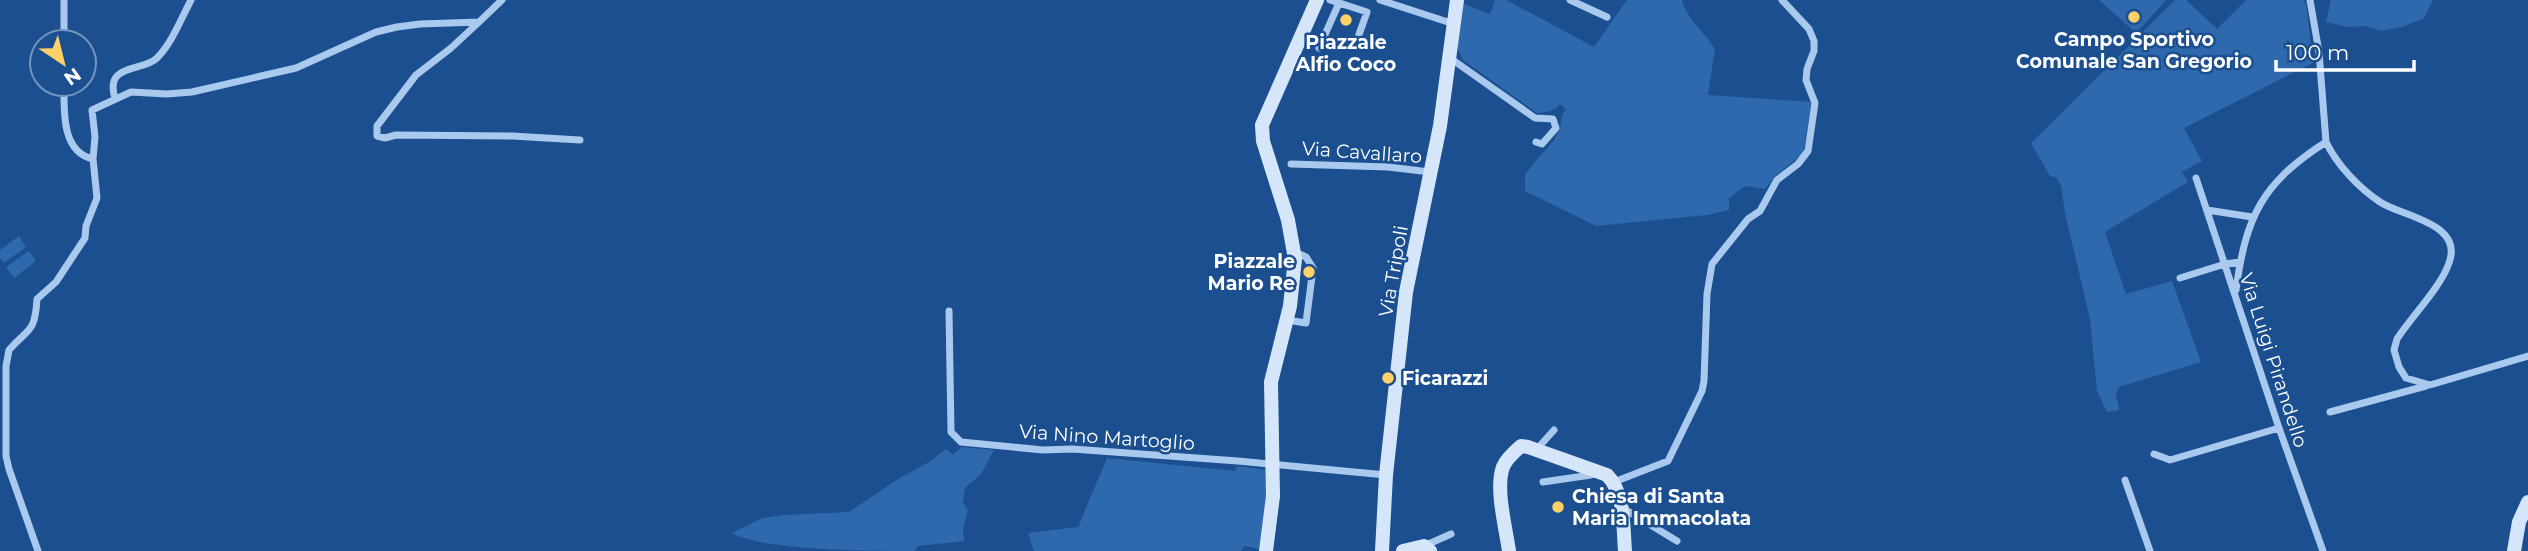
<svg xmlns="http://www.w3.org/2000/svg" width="2528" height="551" font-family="Montserrat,sans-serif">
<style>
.green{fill:#2e69ad}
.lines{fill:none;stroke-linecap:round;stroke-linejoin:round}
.street{stroke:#a9c9ee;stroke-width:7}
.secondary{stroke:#d6e6fa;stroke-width:14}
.poi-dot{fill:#ffd166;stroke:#1b4f8f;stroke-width:2.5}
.labels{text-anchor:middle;stroke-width:5;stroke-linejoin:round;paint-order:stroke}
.poi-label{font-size:19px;font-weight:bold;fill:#fff;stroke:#1b4f8f}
.street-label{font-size:19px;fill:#fff;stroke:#1b4f8f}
</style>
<rect width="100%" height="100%" fill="#1b4f8f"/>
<path class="green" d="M 1495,0 L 1506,0 L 1594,47 L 1627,0 L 1682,0 C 1687,20 1704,31 1715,49 L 1708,95 L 1812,102 L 1803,154 L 1776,175 L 1765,189 L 1745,186 L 1729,198 L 1729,210 L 1707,215 L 1596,226 L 1525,191 L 1525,174 L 1554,140 L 1560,129 L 1562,115 L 1566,109 L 1560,104 C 1554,112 1546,112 1537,113 L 1463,60 L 1457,47 L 1462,3 L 1490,14 Z
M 2099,0 L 2166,0 L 2136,33 Z
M 2175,0 L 2186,0 L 2217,29 L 2246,0 L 2303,0 L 2306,4 L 2313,63 L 2184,128 L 2202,161 L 2182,172 L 2188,182 L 2105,232 L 2126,294 L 2172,281 L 2201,362 L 2119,387 L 2116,394 L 2119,410 L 2107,412 L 2097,391 L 2090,319 L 2065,213 L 2061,186 L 2057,178 L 2050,176 L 2031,143 Z
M 2331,0 L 2433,0 L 2424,18 L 2402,27 L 2381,31 L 2364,26 L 2348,27 L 2326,22 Z
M 19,236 L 26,247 L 4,263 L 0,258 L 0,250 Z
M 29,251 L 36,261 L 14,278 L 6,267 Z
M 962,447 L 994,450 L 981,474 L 965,488 L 963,503 L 968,510 L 963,530 L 964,541 L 918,546 L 914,551 C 870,551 765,551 732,533 L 763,518 L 784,515 L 849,512 L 898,479 L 929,462 L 946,449 L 953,455 Z
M 1107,458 L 1235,471 L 1237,466 L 1266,470 L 1266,497 L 1260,549 L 1244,546 L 1241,551 L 1034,551 L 1028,533 L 1078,527 Z"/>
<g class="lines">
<path class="street" d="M 1330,0 L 1367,12 L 1356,43
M 1380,0 L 1454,24
M 1570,0 L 1607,17
M 2310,0 L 2319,52 L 2326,142 C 2337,165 2359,188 2380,202 C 2403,217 2464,223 2449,263 C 2441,287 2411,317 2397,339 L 2394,350 L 2399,367 L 2406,378 L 2430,385 L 2528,356
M 479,22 L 451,48 L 416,75 L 377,126 L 377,136 L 385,138 L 396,135 L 512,136 L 580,140
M 64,42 L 64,0
M 1319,48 L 1339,3
M 1450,58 L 1535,118 L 1553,119 L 1556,128 L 1542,144 L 1536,142
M 115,98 C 104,63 143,72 157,58 C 172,43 181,19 191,0
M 93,159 L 95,137 L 92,110 L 131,92 L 167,94 L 192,92 L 296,68 L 376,32 L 397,27 L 420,24 L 479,22 L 502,0
M 1291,164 L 1388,167 L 1430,172
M 2196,178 L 2279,428 L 2323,551
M 2207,210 L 2252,217
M 2180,278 L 2225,264 L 2240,262
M 2236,290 C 2246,216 2262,183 2326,142
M 949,311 L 951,432 L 961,442 L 1043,450 L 1072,449 L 1238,461 L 1386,475
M 1287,320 L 1306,323 L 1313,268 L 1306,257 L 1295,252
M 2330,412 L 2426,386
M 1537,449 L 1554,430
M 2154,454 L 2170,460 L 2279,428
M 2125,480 L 2150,551
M 1543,482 L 1591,475 L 1593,470
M 1614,482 L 1668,461 L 1702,391 L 1704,381 L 1707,294 L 1712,264 L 1748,219 L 1760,211 L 1777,180 L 1798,164 L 1808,151 L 1815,103 L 1806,80 L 1807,69 L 1814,51 L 1814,41 L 1809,29 L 1782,0
M 1621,507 L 1677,541
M 1424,546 L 1451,534
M 38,551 L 9,469 L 6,456 L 6,366 L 9,350 C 28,328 35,334 37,299 L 56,282 L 85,238 L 86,226 L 97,198 L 93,159 C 61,152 64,110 64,84"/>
<path class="secondary" d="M 1266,551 L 1273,496 L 1271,382 L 1290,306 L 1295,259 L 1288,220 L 1263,141 L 1262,125 L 1317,0
M 1382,551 L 1386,475 L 1406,292 L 1440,126 L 1457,0
M 1403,551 L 1424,546 L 1430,551
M 1509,551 C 1506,529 1495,488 1503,467 C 1506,459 1514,452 1521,446 L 1528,447 L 1607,475 C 1625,493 1623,527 1625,551
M 2514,551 L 2519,522 L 2528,502"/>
</g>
<g class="poi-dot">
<circle cx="2134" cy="17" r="7"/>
<circle cx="1346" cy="20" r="7"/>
<circle cx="1309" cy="272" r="7"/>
<circle cx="1388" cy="378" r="7"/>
<circle cx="1558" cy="507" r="7"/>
</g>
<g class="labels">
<g class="poi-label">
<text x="2134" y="46">Campo Sportivo<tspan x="2134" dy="22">Comunale San Gregorio</tspan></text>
<text x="1346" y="49">Piazzale<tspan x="1346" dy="22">Alfio Coco</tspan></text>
<text x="1295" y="268" text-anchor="end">Piazzale<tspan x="1295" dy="22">Mario Re</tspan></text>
<text x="1402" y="385" text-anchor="start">Ficarazzi</text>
<text x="1572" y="503" text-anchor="start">Chiesa di Santa<tspan x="1572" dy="22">Maria Immacolata</tspan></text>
</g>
<g class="street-label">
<text transform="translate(1362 152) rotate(4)" y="7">Via Cavallaro</text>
<text transform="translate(1393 271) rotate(-80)" y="7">Via Tripoli</text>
<text transform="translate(2274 360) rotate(72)" y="7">Via Luigi Pirandello</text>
<text transform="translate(1107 437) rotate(4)" y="7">Via Nino Martoglio</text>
</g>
</g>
<g transform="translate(63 63) rotate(145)"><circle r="33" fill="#1b4f8f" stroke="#7695bc" stroke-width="2"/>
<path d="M0-5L12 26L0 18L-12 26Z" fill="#ffd166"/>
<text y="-10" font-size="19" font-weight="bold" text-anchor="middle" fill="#ffffff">N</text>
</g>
<path d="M2276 60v10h138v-10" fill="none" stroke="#ffffff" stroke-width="3.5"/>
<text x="2286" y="60" font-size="21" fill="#ffffff" stroke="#1b4f8f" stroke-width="5" paint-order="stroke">100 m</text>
</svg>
